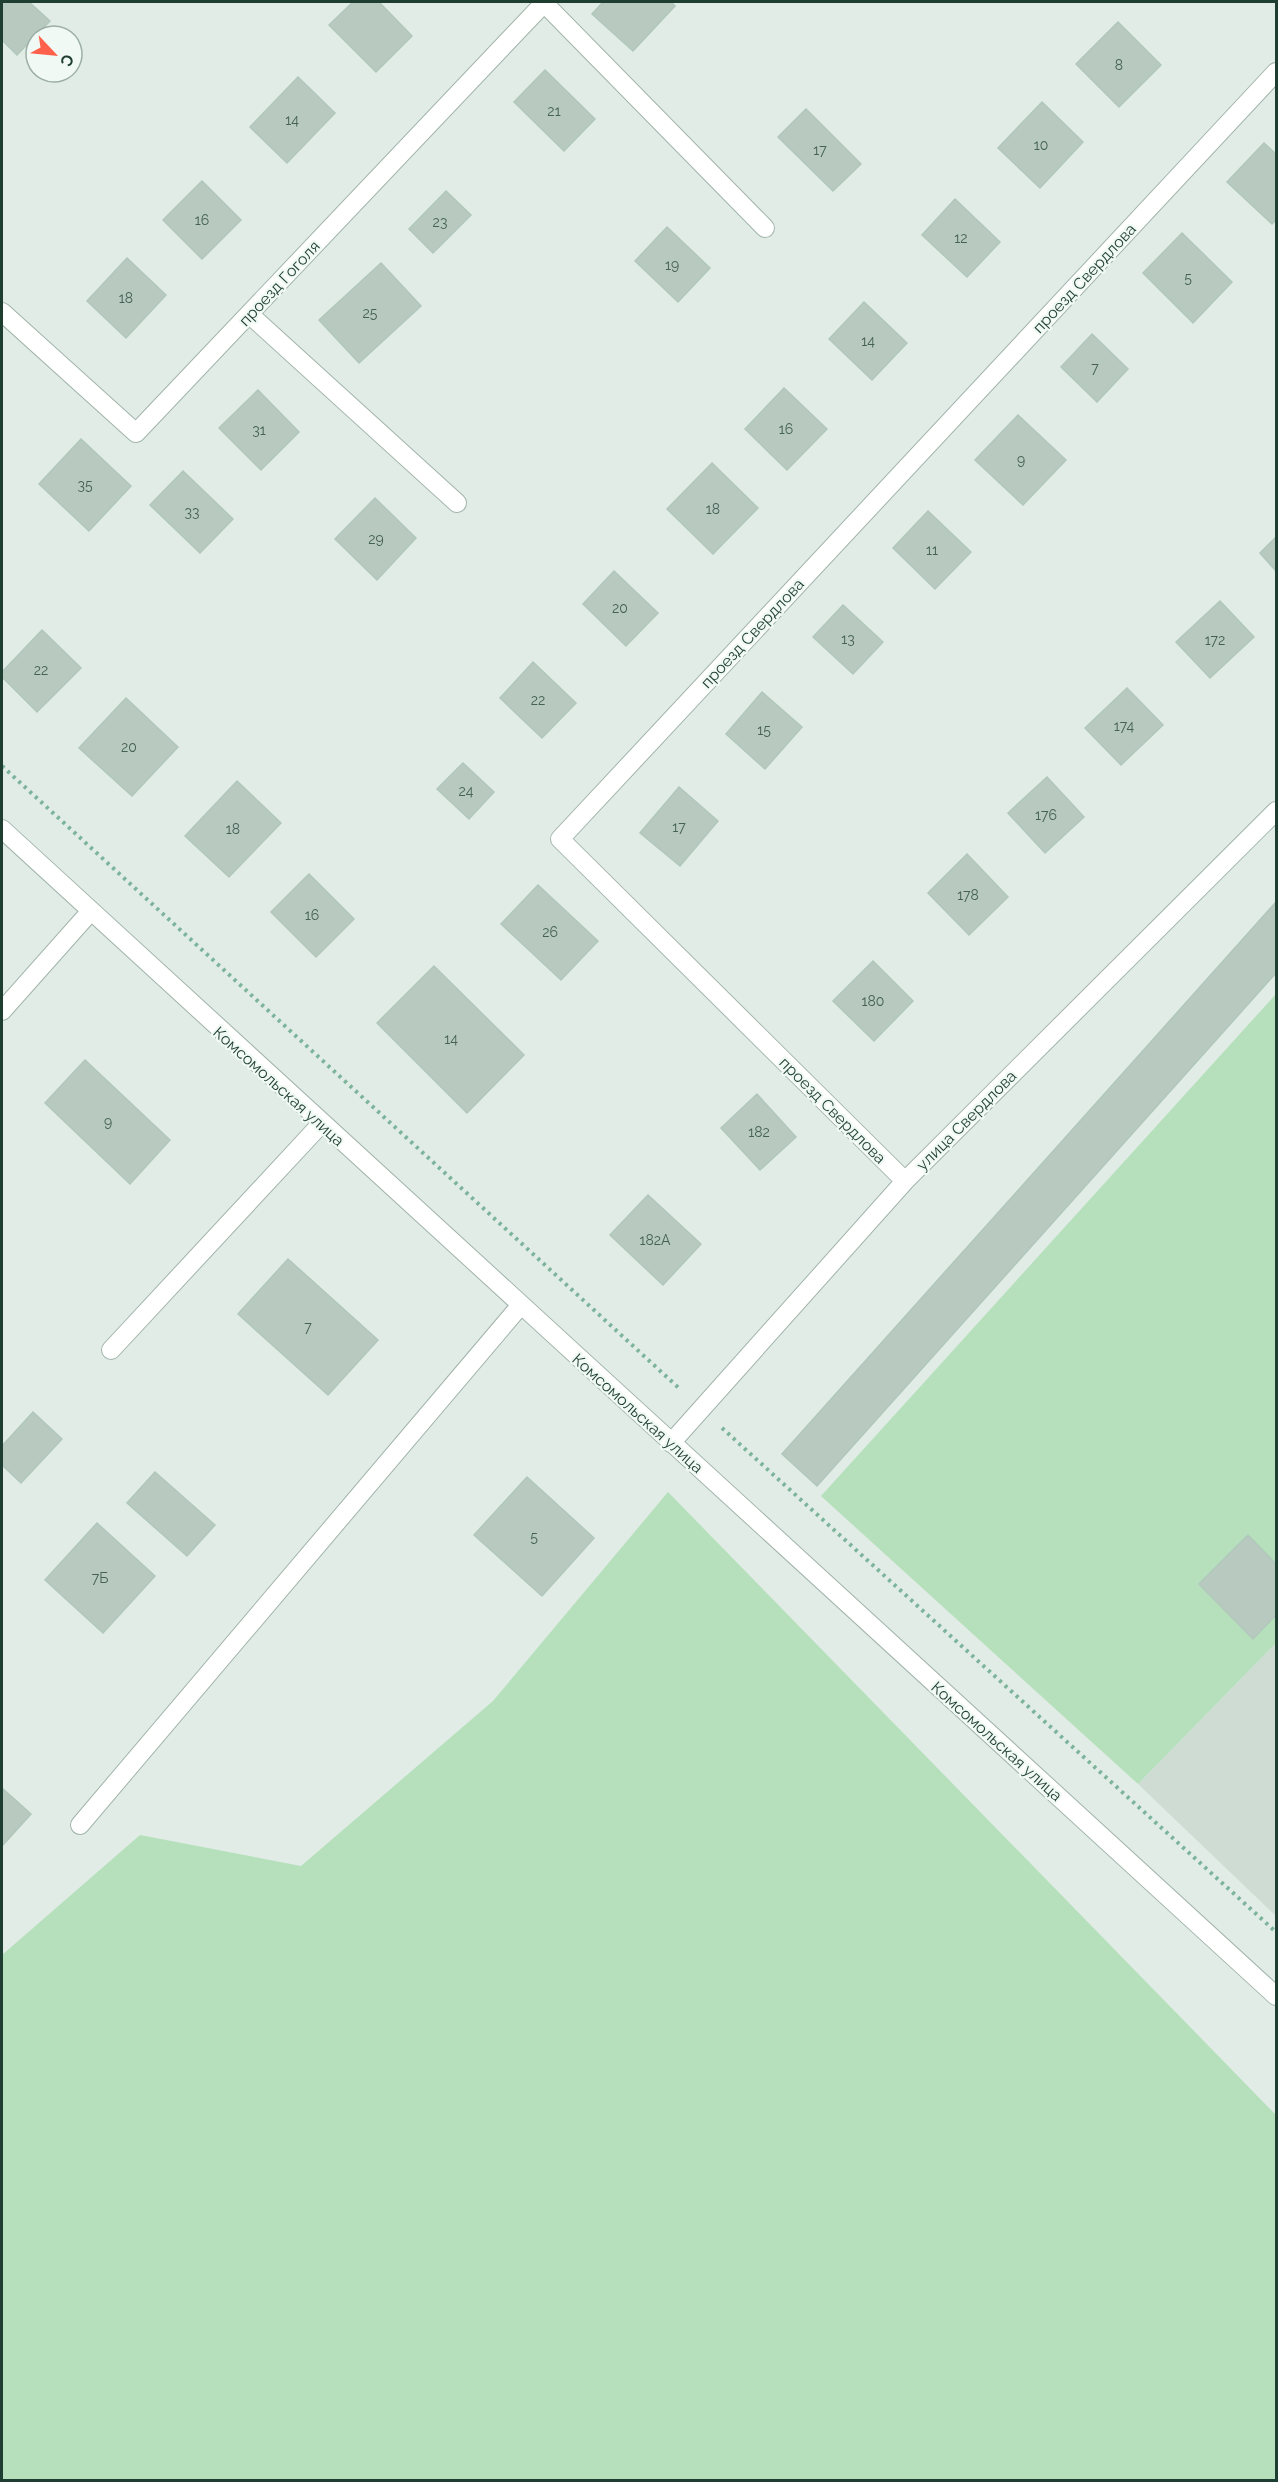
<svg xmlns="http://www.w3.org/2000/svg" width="1278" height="2482" font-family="Raleway,sans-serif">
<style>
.built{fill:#cedcd4}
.green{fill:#b6e0bc}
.building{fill:#b8cac0;stroke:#b1c7bb;stroke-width:1.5}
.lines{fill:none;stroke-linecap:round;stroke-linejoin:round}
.minor-casing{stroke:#a2b4ac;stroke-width:20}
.path{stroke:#7cb39b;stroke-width:4;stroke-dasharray:3 4.5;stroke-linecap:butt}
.minor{stroke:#fff;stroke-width:18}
.labels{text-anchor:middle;stroke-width:4.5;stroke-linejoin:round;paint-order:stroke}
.number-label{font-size:14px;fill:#456156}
.street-label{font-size:16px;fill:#1f3e32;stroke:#f0f9f3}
</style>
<rect width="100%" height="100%" fill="#e0ece5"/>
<path class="built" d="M 1276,1643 L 1276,1916 L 1138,1784 Z"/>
<path class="green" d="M 1276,994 L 1276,1643 L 1138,1784 L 821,1496 Z
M 668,1492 L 1276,2115 L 1276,2480 L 2,2480 L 2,1955 L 140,1835 L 301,1866 L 493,1701 Z"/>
<path class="building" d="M 2,2 L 29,2 L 50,21 L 17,55 L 2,40 Z
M 353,2 L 379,2 L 412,36 L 376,72 L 329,25 Z
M 603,2 L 671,2 L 675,6 L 633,51 L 592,14 Z
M 1118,22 L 1161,65 L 1119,107 L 1076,64 Z
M 545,70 L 595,119 L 564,151 L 514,102 Z
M 298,77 L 335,113 L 287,163 L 250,127 Z
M 1042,102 L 1083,142 L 1040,188 L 998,148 Z
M 806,109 L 861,164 L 833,191 L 778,137 Z
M 1264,143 L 1276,154 L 1276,220 L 1272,224 L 1227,182 Z
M 202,181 L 241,220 L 202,259 L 163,220 Z
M 446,191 L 471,215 L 433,253 L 409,229 Z
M 955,199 L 1000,242 L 967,277 L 922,235 Z
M 667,227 L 710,268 L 678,302 L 635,261 Z
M 1182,233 L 1232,282 L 1193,323 L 1143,273 Z
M 127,258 L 166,295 L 126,338 L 87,301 Z
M 381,263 L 421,306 L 359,363 L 319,320 Z
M 864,302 L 907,343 L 872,380 L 829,339 Z
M 1092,334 L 1128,369 L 1097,402 L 1061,367 Z
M 784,388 L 827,429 L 787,470 L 745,429 Z
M 258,390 L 299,432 L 261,470 L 219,428 Z
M 1018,415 L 1066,460 L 1023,505 L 975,460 Z
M 81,439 L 131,486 L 89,531 L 39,484 Z
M 712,463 L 758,508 L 713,554 L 667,509 Z
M 183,471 L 233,519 L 200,553 L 150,505 Z
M 375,498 L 416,538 L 377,580 L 335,539 Z
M 928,511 L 971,552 L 935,589 L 893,548 Z
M 1276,537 L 1276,571 L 1260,553 Z
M 614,571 L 658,613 L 626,646 L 583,604 Z
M 1220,601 L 1254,637 L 1210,678 L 1176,642 Z
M 843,605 L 883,642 L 853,674 L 813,637 Z
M 42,630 L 81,668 L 37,712 L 2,677 L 2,672 Z
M 533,662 L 576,703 L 542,738 L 500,698 Z
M 1127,688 L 1163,725 L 1121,765 L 1085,728 Z
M 762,692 L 802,727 L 765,769 L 726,734 Z
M 126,698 L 178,747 L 132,796 L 79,748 Z
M 463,763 L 494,792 L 469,819 L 437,789 Z
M 1047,777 L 1084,817 L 1045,853 L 1008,813 Z
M 237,781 L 281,823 L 229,877 L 185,836 Z
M 679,787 L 718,821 L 680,866 L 640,833 Z
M 967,854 L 1008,897 L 969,935 L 928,893 Z
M 309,874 L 354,919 L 316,957 L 271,912 Z
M 538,885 L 598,941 L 561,980 L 501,924 Z
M 1276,902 L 1276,973 L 817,1486 L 782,1454 Z
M 873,961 L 913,1001 L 874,1041 L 833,1001 Z
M 434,966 L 524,1055 L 467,1113 L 377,1023 Z
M 85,1060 L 170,1140 L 130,1184 L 45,1103 Z
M 757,1094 L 796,1137 L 760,1170 L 721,1128 Z
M 648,1195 L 701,1244 L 663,1285 L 610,1235 Z
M 288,1259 L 378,1340 L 328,1395 L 238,1314 Z
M 33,1412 L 62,1439 L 21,1483 L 2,1465 L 2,1446 Z
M 155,1472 L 215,1525 L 187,1556 L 127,1503 Z
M 527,1477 L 594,1538 L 542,1596 L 474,1535 Z
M 97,1523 L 155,1576 L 103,1633 L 45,1580 Z
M 1248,1535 L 1276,1564 L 1276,1615 L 1253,1639 L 1199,1584 Z
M 2,1788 L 31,1814 L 2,1846 Z"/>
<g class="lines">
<defs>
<path id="minor" d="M 544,3 L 765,228
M 2,312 L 136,433 L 545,2
M 249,314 L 457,503
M 2,829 L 1276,1996
M 2,1011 L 90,912
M 905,1181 L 560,839 L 1276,72
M 111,1350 L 321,1124
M 671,1443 L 905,1181 L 1276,811
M 80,1825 L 520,1306"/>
</defs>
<use href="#minor" class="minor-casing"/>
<path class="path" d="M 2,766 L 681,1390
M 722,1428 L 1276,1932"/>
<use href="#minor" class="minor"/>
</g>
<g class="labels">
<g class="number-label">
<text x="1119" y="70">8</text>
<text x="554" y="116">21</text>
<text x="292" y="125">14</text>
<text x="1041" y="150">10</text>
<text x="820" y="155">17</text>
<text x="202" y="225">16</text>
<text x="440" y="227">23</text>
<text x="961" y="243">12</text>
<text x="672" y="270">19</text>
<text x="1188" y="283">5</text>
<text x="126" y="303">18</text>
<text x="370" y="318">25</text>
<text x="868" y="346">14</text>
<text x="1095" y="373">7</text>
<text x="786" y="434">16</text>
<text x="259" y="435">31</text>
<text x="1021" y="465">9</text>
<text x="85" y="490">35</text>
<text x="713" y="514">18</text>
<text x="192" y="517">33</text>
<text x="376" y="544">29</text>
<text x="932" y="555">11</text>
<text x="620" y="613">20</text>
<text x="848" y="644">13</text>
<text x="1215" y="645">172</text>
<text x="41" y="675">22</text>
<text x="538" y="705">22</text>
<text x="1124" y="731">174</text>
<text x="764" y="735">15</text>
<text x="129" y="752">20</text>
<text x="466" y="796">24</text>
<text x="1046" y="820">176</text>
<text x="679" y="832">17</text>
<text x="233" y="834">18</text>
<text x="968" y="900">178</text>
<text x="312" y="920">16</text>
<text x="550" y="937">26</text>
<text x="873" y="1006">180</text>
<text x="451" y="1044">14</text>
<text x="108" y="1127">9</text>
<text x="759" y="1137">182</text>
<text x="655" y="1245">182А</text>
<text x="308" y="1332">7</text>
<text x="534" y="1542">5</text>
<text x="100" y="1583">7Б</text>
</g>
<g class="street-label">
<text transform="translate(1084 278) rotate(-47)" y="6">проезд Свердлова</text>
<text transform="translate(279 283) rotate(-47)" y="6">проезд Гоголя</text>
<text transform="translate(752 633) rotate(-47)" y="6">проезд Свердлова</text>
<text transform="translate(279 1086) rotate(42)" y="6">Комсомольская улица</text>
<text transform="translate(833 1110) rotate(45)" y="6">проезд Свердлова</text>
<text transform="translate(966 1120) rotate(-45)" y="6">улица Свердлова</text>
<text transform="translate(638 1413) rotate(42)" y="6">Комсомольская улица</text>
<text transform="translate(997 1741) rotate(42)" y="6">Комсомольская улица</text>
</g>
</g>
<rect width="1278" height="2482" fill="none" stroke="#1f3e32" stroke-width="6"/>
<g transform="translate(54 54) rotate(116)"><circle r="28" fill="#f0f9f3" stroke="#9caea6" stroke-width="1.5"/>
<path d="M0-4.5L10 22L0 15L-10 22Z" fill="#ff604b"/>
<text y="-9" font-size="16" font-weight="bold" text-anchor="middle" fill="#1f3e32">С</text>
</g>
</svg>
